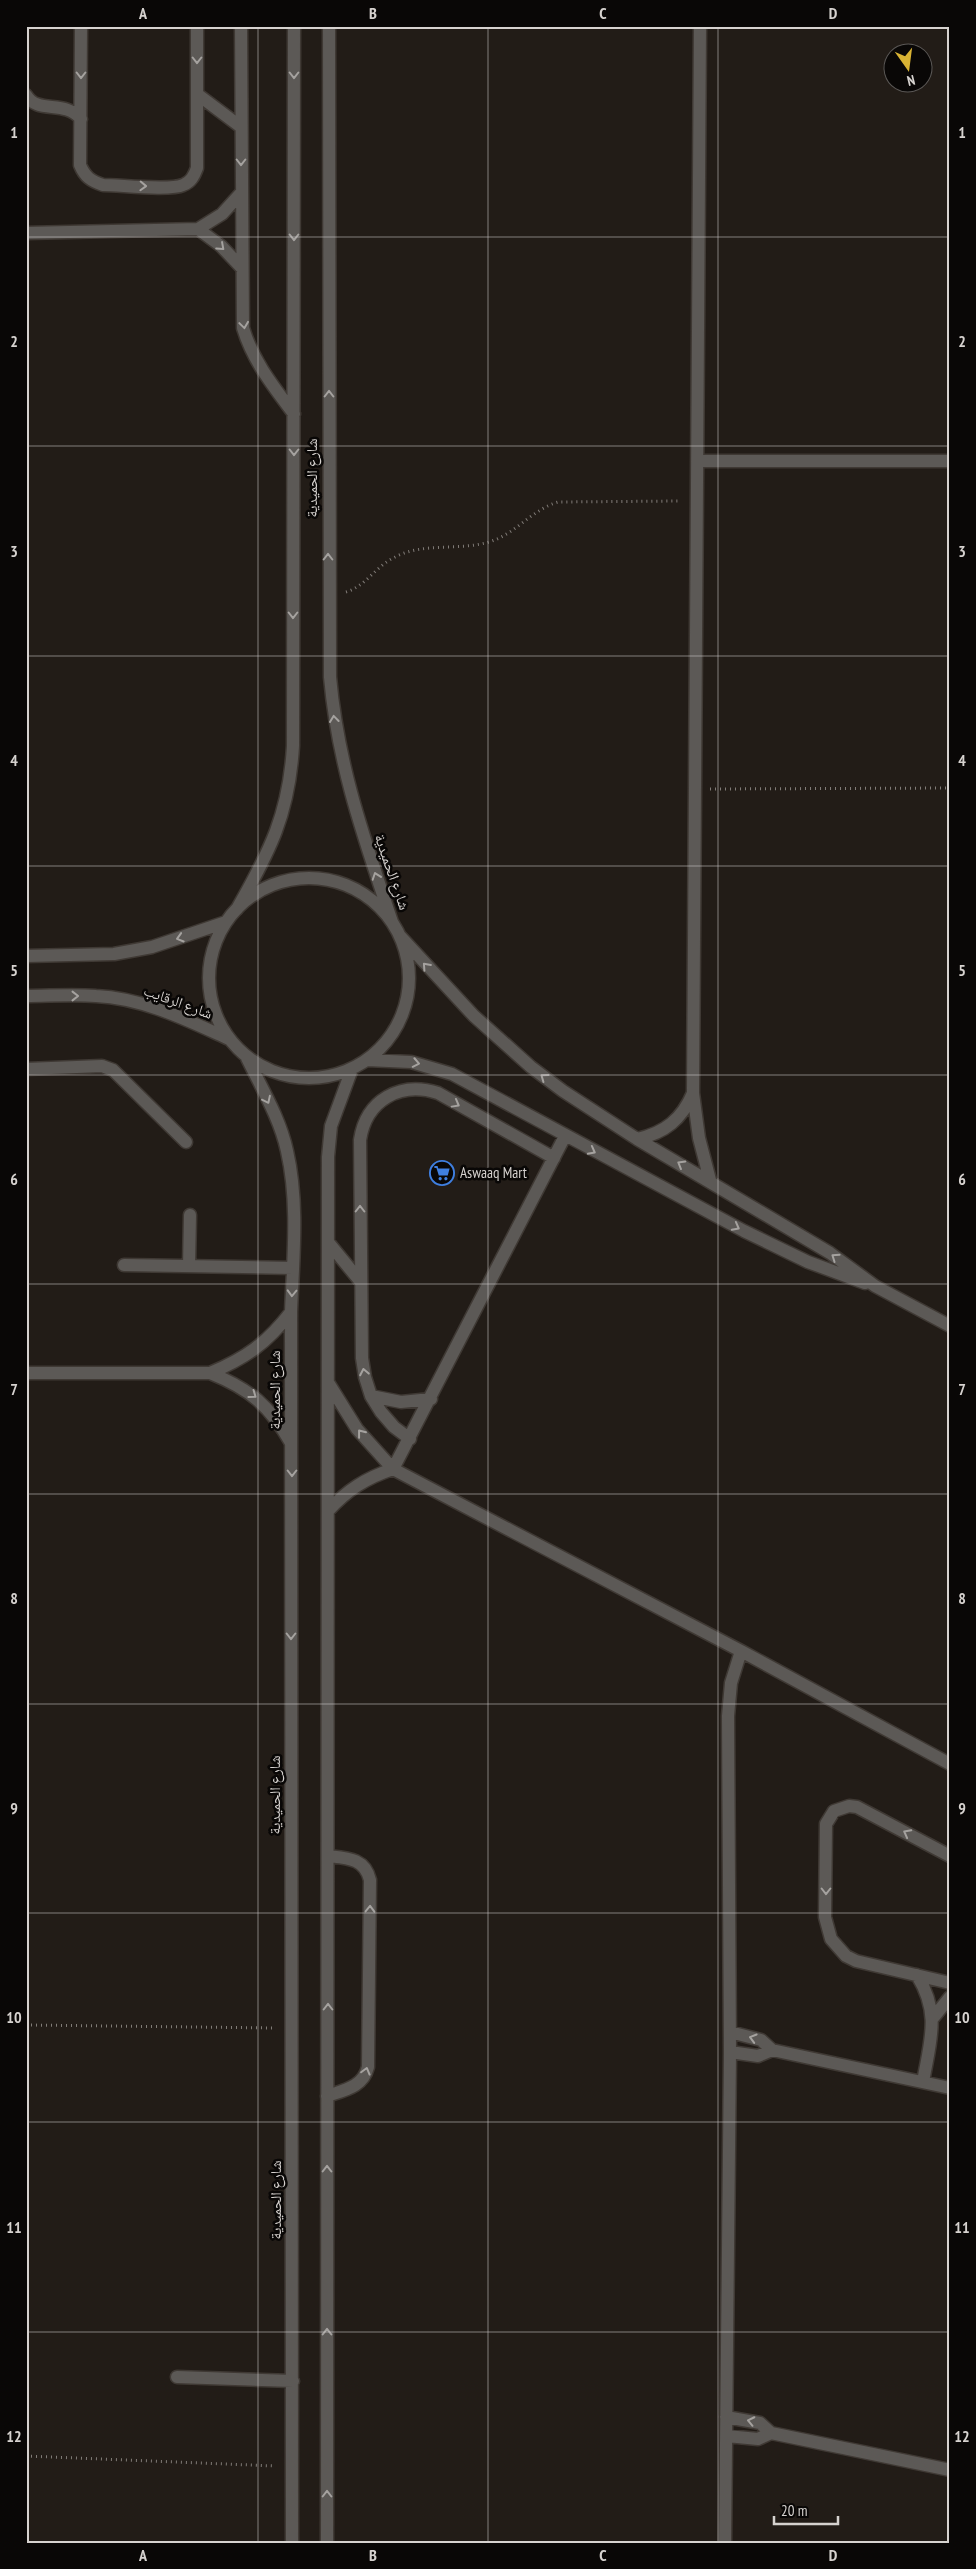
<svg xmlns="http://www.w3.org/2000/svg" width="976" height="2569" font-family="'PT Sans Narrow','Noto Naskh Arabic',sans-serif">
<style>
.lines{fill:none;stroke-linecap:round;stroke-linejoin:round}
.minor-casing{stroke:#3f3934;stroke-width:15}
.path{stroke:#817c78;stroke-width:3;stroke-dasharray:1 4;stroke-linecap:butt}
.minor{stroke:#5c5956;stroke-width:12}
.oneway{stroke:#a5a29f}
.grid{fill:none;stroke:#d6d2cf;stroke-width:1;stroke-opacity:0.55}
.labels{text-anchor:middle;stroke-width:5;stroke-linejoin:round;paint-order:stroke}
.street-label{font-size:15px;fill:#d6d2cf;stroke:#090706}
.poi-label{font-size:15px;fill:#d6d2cf;stroke:#090706;text-anchor:start}
.neatline{fill:none;stroke:#d6d2cf;stroke-width:2}
.grid-label{font-size:16px;text-anchor:middle;font-weight:bold;fill:#d6d2cf}
</style>
<rect width="100%" height="100%" fill="#221c17"/>
<g class="lines">
<defs>
<path id="minor" d="M 81,26 L 80,165 C 85,177 91,181 103,185 C 120,185 169,191 183,185 C 191,182 194,176 197,168 L 197,26
M 241,26 L 243,328 C 253,361 273,386 294,414
M 329,26 L 330,677 C 338,766 364,838 392,922
M 700,26 L 693,1093 L 699,1138 L 710,1180
M 197,94 L 241,127
M 26,95 C 38,115 64,99 81,119
M 198,229 L 221,246 L 242,268
M 26,233 L 198,229 L 222,214 L 241,193
M 697,461 L 950,461
M209 978a100 100 0 1 1 200 0a100 100 0 1 1-200 0Z
M 237,909 C 270,851 289,814 293,746 L 294,26
M 400,936 L 474,1016 L 531,1067 L 563,1091 L 637,1139 L 830,1253 L 875,1286 L 950,1326
M 26,956 L 114,954 L 152,947 L 226,922
M 26,996 C 49,996 73,994 96,996 C 143,998 187,1020 229,1039
M 246,1056 C 261,1087 280,1118 287,1151 C 299,1203 293,1260 291,1312 L 292,2543
M 367,1060 L 411,1062 L 452,1074 L 744,1231 L 808,1262 L 865,1283
M 26,1069 L 102,1066 L 113,1070 L 186,1142
M 637,1139 C 665,1133 682,1119 693,1093
M 328,1242 L 360,1281
M 124,1265 L 293,1268
M 189,1266 L 190,1215
M 26,1373 L 210,1373 C 250,1389 270,1406 291,1443
M 210,1373 C 246,1358 267,1343 291,1312
M 329,1384 L 357,1429 L 393,1469 L 741,1651 L 950,1764
M 371,1396 L 401,1402 L 431,1399
M 410,1439 L 394,1427 L 381,1412 L 371,1396 L 365,1377 L 362,1358 L 360,1140 C 366,1100 400,1081 438,1093 L 554,1158
M 328,1511 C 347,1490 366,1478 393,1469 L 565,1136
M 950,1856 L 857,1807 L 849,1806 L 834,1811 L 826,1824 L 825,1917 L 831,1939 L 846,1956 L 856,1961 L 950,1983
M 917,1975 C 941,2014 930,2041 923,2082
M 933,2018 L 950,1997
M 730,2032 L 761,2040 L 772,2050 L 950,2088
M 730,2052 L 758,2056 L 772,2050
M 327,2096 C 345,2090 363,2087 368,2067 L 370,1880 C 365,1858 347,1858 328,1856
M 177,2377 L 293,2381
M 726,2417 L 760,2423 L 771,2433 L 950,2470
M 727,2436 L 758,2439 L 771,2433
M 327,2543 L 328,1157 L 331,1126 L 352,1069
M 725,2543 L 730,2052 L 728,1716 L 731,1683 L 741,1651"/>
</defs>
<use href="#minor" class="minor-casing"/>
<path class="path" d="M 346,592 C 366,586 376,566 395,557 C 424,542 459,551 489,542 C 516,534 531,510 558,502 L 681,501
M 710,789 L 950,788
M 26,2025 L 276,2028
M 26,2456 L 275,2466"/>
<use href="#minor" class="minor"/>
</g>
<defs><path id="oneway-chevron" d="M-2-3.5L2.5 0L-2 3.5" fill="none" stroke-width="1.6" stroke-linecap="round" stroke-linejoin="round" transform="scale(1.25)"/></defs>
<g class="oneway">
<use href="#oneway-chevron" transform="translate(197 60) rotate(90)"/>
<use href="#oneway-chevron" transform="translate(81 75) rotate(90)"/>
<use href="#oneway-chevron" transform="translate(294 75) rotate(90)"/>
<use href="#oneway-chevron" transform="translate(241 162) rotate(90)"/>
<use href="#oneway-chevron" transform="translate(143 186) rotate(2)"/>
<use href="#oneway-chevron" transform="translate(294 237) rotate(90)"/>
<use href="#oneway-chevron" transform="translate(221 247) rotate(42)"/>
<use href="#oneway-chevron" transform="translate(244 325) rotate(82)"/>
<use href="#oneway-chevron" transform="translate(329 394) rotate(-90)"/>
<use href="#oneway-chevron" transform="translate(294 452) rotate(90)"/>
<use href="#oneway-chevron" transform="translate(328 557) rotate(-90)"/>
<use href="#oneway-chevron" transform="translate(293 615) rotate(90)"/>
<use href="#oneway-chevron" transform="translate(334 719) rotate(-97)"/>
<use href="#oneway-chevron" transform="translate(376 876) rotate(-109)"/>
<use href="#oneway-chevron" transform="translate(180 938) rotate(163)"/>
<use href="#oneway-chevron" transform="translate(426 966) rotate(-132)"/>
<use href="#oneway-chevron" transform="translate(75 996)"/>
<use href="#oneway-chevron" transform="translate(416 1063) rotate(11)"/>
<use href="#oneway-chevron" transform="translate(544 1077) rotate(-144)"/>
<use href="#oneway-chevron" transform="translate(267 1100) rotate(64)"/>
<use href="#oneway-chevron" transform="translate(456 1104) rotate(29)"/>
<use href="#oneway-chevron" transform="translate(592 1151) rotate(28)"/>
<use href="#oneway-chevron" transform="translate(681 1164) rotate(-150)"/>
<use href="#oneway-chevron" transform="translate(360 1209) rotate(-90)"/>
<use href="#oneway-chevron" transform="translate(736 1227) rotate(28)"/>
<use href="#oneway-chevron" transform="translate(835 1257) rotate(-145)"/>
<use href="#oneway-chevron" transform="translate(292 1293) rotate(92)"/>
<use href="#oneway-chevron" transform="translate(364 1372) rotate(-101)"/>
<use href="#oneway-chevron" transform="translate(253 1395) rotate(36)"/>
<use href="#oneway-chevron" transform="translate(361 1433) rotate(-128)"/>
<use href="#oneway-chevron" transform="translate(292 1473) rotate(90)"/>
<use href="#oneway-chevron" transform="translate(291 1636) rotate(90)"/>
<use href="#oneway-chevron" transform="translate(907 1833) rotate(-152)"/>
<use href="#oneway-chevron" transform="translate(826 1891) rotate(90)"/>
<use href="#oneway-chevron" transform="translate(370 1909) rotate(-89)"/>
<use href="#oneway-chevron" transform="translate(328 2007) rotate(-90)"/>
<use href="#oneway-chevron" transform="translate(753 2038) rotate(-164)"/>
<use href="#oneway-chevron" transform="translate(366 2071) rotate(-75)"/>
<use href="#oneway-chevron" transform="translate(327 2169) rotate(-90)"/>
<use href="#oneway-chevron" transform="translate(327 2332) rotate(-90)"/>
<use href="#oneway-chevron" transform="translate(751 2421) rotate(-168)"/>
<use href="#oneway-chevron" transform="translate(327 2494) rotate(-90)"/>
</g>
<path class="grid" d="M 258,26 L 258,2543M 488,26 L 488,2543M 718,26 L 718,2543M 26,237 L 950,237M 26,446 L 950,446M 26,656 L 950,656M 26,866 L 950,866M 26,1075 L 950,1075M 26,1284 L 950,1284M 26,1494 L 950,1494M 26,1704 L 950,1704M 26,1913 L 950,1913M 26,2122 L 950,2122M 26,2332 L 950,2332"/>
<defs>
<symbol id="supermarket-ring" viewBox="-11 -11 22 22"><circle r="9.5" fill="#090706" stroke="#3f7fe0" stroke-width="1.5"/><path d="M-6-5.5h2.5l.6 2H6L4.5 2H-2.5L-4.4-4H-6ZM-1.5 3.2a1.3 1.3 0 1 0 .1 0ZM3 3.2a1.3 1.3 0 1 0 .1 0Z" fill="#3f7fe0"/></symbol>
</defs>
<g fill-rule="evenodd">
<use href="#supermarket-ring" x="428" y="1159" width="28" height="28"/>
</g>
<g class="labels">
<g class="street-label">
<text transform="translate(312 478) rotate(-90)" y="5">شارع الحميدية</text>
<text transform="translate(392 872) rotate(71)" y="5">شارع الحميدية</text>
<text transform="translate(178 1002) rotate(20)" y="5">شارع الرقايب</text>
<text transform="translate(275 1390) rotate(-90)" y="5">شارع الحميدية</text>
<text transform="translate(275 1795) rotate(-90)" y="5">شارع الحميدية</text>
<text transform="translate(276 2200) rotate(-90)" y="5">شارع الحميدية</text>
</g>
<g class="poi-label">
<text x="460" y="1178">Aswaaq Mart</text>
</g>
</g>
<rect width="976" height="2569" fill="none" stroke="#090706" stroke-width="55"/>
<g transform="translate(908 68) rotate(166)"><circle r="24" fill="#090706" stroke="#5b5856"/>
<path d="M0-4L9 19L0 12L-9 19Z" fill="#d9b334"/>
<text y="-8" font-size="14" font-weight="bold" text-anchor="middle" fill="#d6d2cf">N</text>
</g>
<path d="M774 2516v8h64v-8" fill="none" stroke="#d6d2cf" stroke-width="2.5"/>
<text x="781" y="2516" font-size="15" fill="#d6d2cf" stroke="#090706" stroke-width="4" paint-order="stroke">20 m</text>
<rect x="28" y="28" width="920" height="2514" class="neatline"/>
<g class="grid-label">
<text x="143" y="19">A</text>
<text x="373" y="19">B</text>
<text x="603" y="19">C</text>
<text x="833" y="19">D</text>
<text x="14" y="138">1</text>
<text x="962" y="138">1</text>
<text x="14" y="347">2</text>
<text x="962" y="347">2</text>
<text x="14" y="557">3</text>
<text x="962" y="557">3</text>
<text x="14" y="766">4</text>
<text x="962" y="766">4</text>
<text x="14" y="976">5</text>
<text x="962" y="976">5</text>
<text x="14" y="1185">6</text>
<text x="962" y="1185">6</text>
<text x="14" y="1395">7</text>
<text x="962" y="1395">7</text>
<text x="14" y="1604">8</text>
<text x="962" y="1604">8</text>
<text x="14" y="1814">9</text>
<text x="962" y="1814">9</text>
<text x="14" y="2023">10</text>
<text x="962" y="2023">10</text>
<text x="14" y="2233">11</text>
<text x="962" y="2233">11</text>
<text x="14" y="2442">12</text>
<text x="962" y="2442">12</text>
<text x="143" y="2561">A</text>
<text x="373" y="2561">B</text>
<text x="603" y="2561">C</text>
<text x="833" y="2561">D</text>
</g>
</svg>
